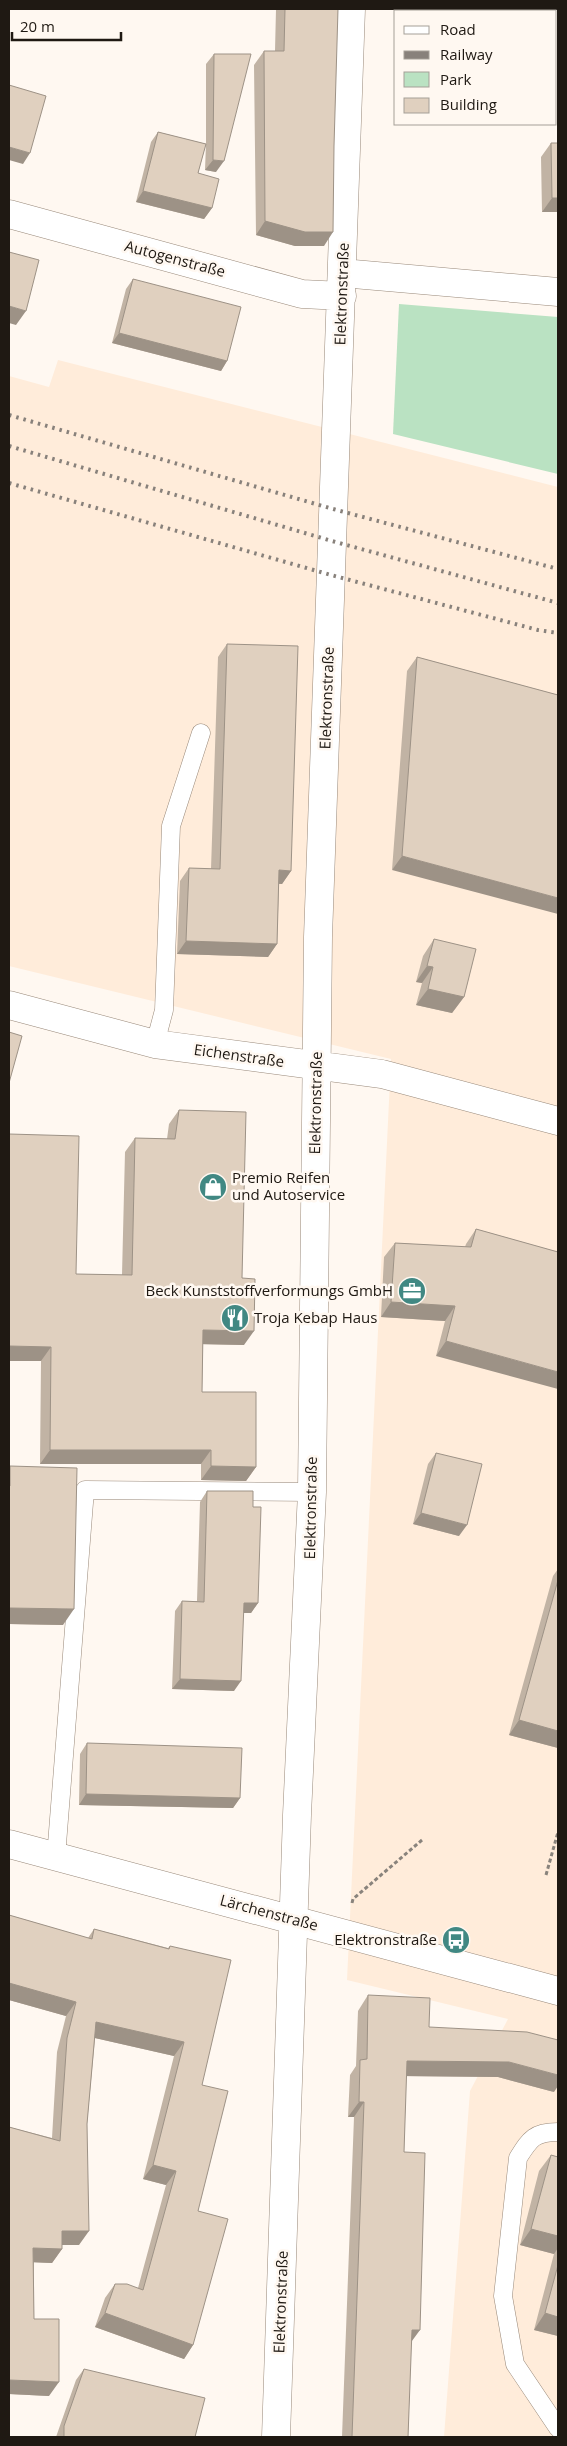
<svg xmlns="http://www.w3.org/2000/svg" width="567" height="2446" font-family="'Open Sans',sans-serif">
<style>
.built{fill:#ffecda}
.green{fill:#bae2c2}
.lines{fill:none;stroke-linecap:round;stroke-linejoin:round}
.service-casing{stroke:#99897a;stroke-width:19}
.minor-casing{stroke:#99897a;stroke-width:29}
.path{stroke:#89837c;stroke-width:3;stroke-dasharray:4 2.5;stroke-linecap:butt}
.service{stroke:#fff;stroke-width:18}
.minor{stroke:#fff;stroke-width:28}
.rail{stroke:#88817b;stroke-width:4;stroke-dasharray:2.5 5;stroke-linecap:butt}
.wall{fill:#c1b3a4}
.shaded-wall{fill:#9d9286}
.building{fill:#e0d0bf;stroke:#9d9286}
.labels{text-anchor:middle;stroke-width:5;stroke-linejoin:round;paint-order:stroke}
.street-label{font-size:15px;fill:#1f1913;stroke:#fff8f1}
.poi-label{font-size:15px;fill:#1f1913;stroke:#fff8f1;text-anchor:start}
</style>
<rect width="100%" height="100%" fill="#fff8f1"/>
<path class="built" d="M 58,360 L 558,487 L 558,2437 L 444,2437 L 470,2091 L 508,2019 L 347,1980 L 391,1059 L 9,966 L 9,376 L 49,387 Z"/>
<path class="green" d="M 399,304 L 558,317 L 558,474 L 393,434 Z"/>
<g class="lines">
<defs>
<path id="service" d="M 155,1044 L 164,1010 L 171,826 L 201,733
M 56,1857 L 85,1490 L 312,1492
M 558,2132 C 534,2132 530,2139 518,2158 L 503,2296 L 515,2364 L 558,2428"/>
<path id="minor" d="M 9,214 L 302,294 L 342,296
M 342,273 L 558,292
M 9,1005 L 155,1044 L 382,1074 L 558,1121
M 9,1844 L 558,1991
M 276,2437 L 297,1815 L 312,1492 L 318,937 L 351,9"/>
</defs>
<use href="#service" class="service-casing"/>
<use href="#minor" class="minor-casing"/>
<path class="path" d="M 546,1875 L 558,1832
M 352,1903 L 353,1899 L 422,1840"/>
<use href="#service" class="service"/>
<use href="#minor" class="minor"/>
<path class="rail" d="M 9,415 L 333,509 L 558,569
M 9,446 L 332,541 L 558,603
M 9,483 L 331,575 L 538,630 L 558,633"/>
</g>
<path class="wall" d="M 276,9 L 338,9 L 324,246 L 295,246 L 256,235 L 254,65 L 264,51 L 275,51 Z
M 214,54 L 216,172 L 205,170 L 206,144 L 198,173 L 212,208 L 204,219 L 136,202 L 151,142 L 158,132 L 206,144 L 206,64 Z
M 551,143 L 558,143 L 558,212 L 542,212 L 541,157 Z
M 133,279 L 227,361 L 221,371 L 112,343 L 126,289 Z
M 227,644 L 291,871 L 282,884 L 279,884 L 277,944 L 268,957 L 177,954 L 180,881 L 189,868 L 211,869 L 218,657 Z
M 417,657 L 558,695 L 392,870 L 407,671 Z
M 434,939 L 464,997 L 452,1013 L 416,1005 L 422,983 L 416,982 L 423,956 Z
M 179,1110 L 242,1278 L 244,1345 L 203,1344 L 202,1392 L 256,1467 L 246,1481 L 201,1480 L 201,1464 L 40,1464 L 41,1361 L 9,1361 L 9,1134 L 76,1274 L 122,1275 L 125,1152 L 135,1138 L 167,1139 L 169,1124 Z
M 476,1229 L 558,1252 L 436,1356 L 445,1321 L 381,1317 L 384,1257 L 395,1243 L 465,1247 L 466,1244 Z
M 436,1453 L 459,1536 L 413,1524 L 428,1464 Z
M 10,1466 L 63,1625 L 9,1624 L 9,1468 Z
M 207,1491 L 253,1507 L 258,1603 L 251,1613 L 243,1613 L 234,1691 L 172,1689 L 175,1611 L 182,1601 L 197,1601 L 200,1502 Z
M 558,1569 L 558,1748 L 509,1735 L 553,1576 Z
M 87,1743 L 240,1798 L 233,1808 L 79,1805 L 80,1754 Z
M 9,1915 L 88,1938 L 94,1929 L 168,1948 L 170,1946 L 202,2085 L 193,2345 L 184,2359 L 95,2327 L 105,2298 L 115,2284 L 138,2288 L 166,2185 L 143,2179 L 174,2056 L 95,2038 L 87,2124 L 79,2245 L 62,2245 L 62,2249 L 52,2263 L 34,2262 L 34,2319 L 49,2396 L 9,2394 L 9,2127 L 52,2138 L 57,2052 L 66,2016 L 9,2000 Z
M 368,1995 L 554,2092 L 498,2077 L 406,2076 L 404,2152 L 411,2342 L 408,2437 L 342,2437 L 354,2117 L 348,2117 L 350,2075 L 356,2066 L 358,2011 Z
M 551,2155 L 558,2157 L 558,2336 L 534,2330 L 554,2254 L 520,2245 L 539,2171 Z
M 84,2369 L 195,2437 L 56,2437 L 76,2380 Z"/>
<path class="shaded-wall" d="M 9,147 L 30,153 L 23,164 L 9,160 Z
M 213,160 L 224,161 L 216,172 L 205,170 Z
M 143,191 L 212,208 L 204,219 L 136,202 Z
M 552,198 L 558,198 L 558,212 L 542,212 Z
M 265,221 L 333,232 L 324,246 L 295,246 L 256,235 Z
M 9,306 L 26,311 L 16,325 L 9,323 Z
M 119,333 L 227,361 L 221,371 L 112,343 Z
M 402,856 L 558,898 L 558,914 L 392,870 Z
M 279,870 L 291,871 L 282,884 L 270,883 Z
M 186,941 L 277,944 L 268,957 L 177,954 Z
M 427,966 L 433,967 L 422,983 L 416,982 Z
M 428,989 L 464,997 L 452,1013 L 416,1005 Z
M 391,1302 L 455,1306 L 445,1321 L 381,1317 Z
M 203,1330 L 254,1331 L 244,1345 L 193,1344 Z
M 446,1341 L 558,1372 L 558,1389 L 436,1356 Z
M 9,1346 L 51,1347 L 41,1361 L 9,1361 Z
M 50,1450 L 211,1450 L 201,1464 L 40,1464 Z
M 211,1466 L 256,1467 L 246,1481 L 201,1480 Z
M 421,1513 L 467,1525 L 459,1536 L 413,1524 Z
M 244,1603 L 258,1603 L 251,1613 L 236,1613 Z
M 9,1608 L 74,1609 L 63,1625 L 9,1624 Z
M 180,1679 L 241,1681 L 234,1691 L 172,1689 Z
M 519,1720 L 558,1731 L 558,1748 L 509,1735 Z
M 86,1794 L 240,1798 L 233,1808 L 79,1805 Z
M 9,1983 L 76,2002 L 66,2016 L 9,2000 Z
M 96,2022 L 184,2042 L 174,2056 L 86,2036 Z
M 407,2061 L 509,2062 L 558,2075 L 558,2086 L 554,2092 L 498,2077 L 396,2076 Z
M 359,2102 L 364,2102 L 354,2117 L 348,2117 Z
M 153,2165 L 176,2171 L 166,2185 L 143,2179 Z
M 531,2229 L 558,2236 L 558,2248 L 554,2254 L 520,2245 Z
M 62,2231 L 89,2231 L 79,2245 L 52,2245 Z
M 33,2248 L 62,2249 L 52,2263 L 24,2262 Z
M 105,2313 L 193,2345 L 184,2359 L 95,2327 Z
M 545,2313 L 558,2317 L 558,2336 L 534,2330 Z
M 412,2330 L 420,2330 L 409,2345 Z
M 9,2380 L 59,2382 L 49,2396 L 9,2394 Z"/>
<path class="building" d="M 285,9 L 338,9 L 334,146 L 333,232 L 305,232 L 265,221 L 264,51 L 284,51 Z
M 214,54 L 251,54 L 224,161 L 213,160 Z
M 9,85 L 46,96 L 30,153 L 9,147 Z
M 158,132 L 206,144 L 198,173 L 219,179 L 212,208 L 143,191 Z
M 551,143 L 558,143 L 558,198 L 552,198 Z
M 9,252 L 39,260 L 26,311 L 9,306 Z
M 133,279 L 241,307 L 227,361 L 119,333 Z
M 227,644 L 298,646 L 291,871 L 279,870 L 277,944 L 186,941 L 189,868 L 220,869 Z
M 417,657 L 558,695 L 558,898 L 402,856 Z
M 434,939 L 476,949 L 464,997 L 428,989 L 433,967 L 427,966 Z
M 9,1032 L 22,1036 L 9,1083 Z
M 179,1110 L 246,1112 L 242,1278 L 255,1279 L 254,1331 L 203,1330 L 202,1392 L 256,1392 L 256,1467 L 211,1466 L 211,1450 L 50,1450 L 51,1347 L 9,1346 L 9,1134 L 79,1136 L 76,1274 L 132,1275 L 135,1138 L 175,1139 Z
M 476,1229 L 558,1252 L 558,1372 L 446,1341 L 455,1306 L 391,1302 L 395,1243 L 471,1247 Z
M 436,1453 L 482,1464 L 467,1525 L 421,1513 Z
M 10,1466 L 77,1468 L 74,1609 L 9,1608 L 9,1486 L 10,1486 Z
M 207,1491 L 253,1491 L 253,1507 L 261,1507 L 258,1603 L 244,1603 L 241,1681 L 180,1679 L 182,1601 L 204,1602 Z
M 558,1580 L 558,1731 L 519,1720 Z
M 87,1743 L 242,1748 L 240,1798 L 86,1794 Z
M 9,1915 L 92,1939 L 94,1929 L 169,1949 L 170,1946 L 231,1960 L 202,2085 L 228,2091 L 198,2211 L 228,2219 L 193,2345 L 105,2313 L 115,2284 L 127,2284 L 143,2290 L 176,2171 L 153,2165 L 184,2042 L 96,2022 L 87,2124 L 89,2231 L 62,2231 L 62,2249 L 33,2248 L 34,2319 L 59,2319 L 59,2382 L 9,2380 L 9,2127 L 60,2141 L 67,2038 L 76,2002 L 9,1983 Z
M 368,1995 L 430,1998 L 429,2027 L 527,2032 L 558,2040 L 558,2075 L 509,2062 L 407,2061 L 404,2152 L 425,2153 L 420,2330 L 412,2330 L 408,2437 L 352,2437 L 364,2102 L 359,2102 L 360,2060 L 367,2059 Z
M 551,2155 L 558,2157 L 558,2236 L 531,2229 Z
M 558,2265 L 558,2317 L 545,2313 Z
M 84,2369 L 205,2398 L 195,2437 L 64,2437 L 64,2426 Z"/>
<defs>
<symbol id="shop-disc" viewBox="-11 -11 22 22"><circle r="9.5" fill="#418883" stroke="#fff8f1"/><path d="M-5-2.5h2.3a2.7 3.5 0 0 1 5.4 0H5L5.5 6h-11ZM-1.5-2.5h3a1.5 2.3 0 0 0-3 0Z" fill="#fff"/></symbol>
<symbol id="office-disc" viewBox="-11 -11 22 22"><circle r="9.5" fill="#418883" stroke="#fff8f1"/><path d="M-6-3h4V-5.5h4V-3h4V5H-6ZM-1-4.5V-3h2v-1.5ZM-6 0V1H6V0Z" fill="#fff"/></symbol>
<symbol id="restaurant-disc" viewBox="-11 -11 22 22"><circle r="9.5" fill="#418883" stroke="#fff8f1"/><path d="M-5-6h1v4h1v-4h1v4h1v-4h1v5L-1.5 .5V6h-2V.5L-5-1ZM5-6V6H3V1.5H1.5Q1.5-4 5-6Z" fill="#fff"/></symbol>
<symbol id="bus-disc" viewBox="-11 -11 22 22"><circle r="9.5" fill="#418883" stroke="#fff8f1"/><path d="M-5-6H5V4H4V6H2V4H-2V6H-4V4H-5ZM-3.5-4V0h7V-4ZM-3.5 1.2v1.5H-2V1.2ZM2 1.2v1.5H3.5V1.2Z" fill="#fff"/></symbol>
</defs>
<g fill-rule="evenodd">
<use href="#shop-disc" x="197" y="1171" width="32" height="32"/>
<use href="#office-disc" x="396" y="1275" width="32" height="32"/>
<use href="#restaurant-disc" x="219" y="1302" width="32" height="32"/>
<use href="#bus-disc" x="440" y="1924" width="32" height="32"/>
</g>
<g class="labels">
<g class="street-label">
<text transform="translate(175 259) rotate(15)" y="5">Autogenstraße</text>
<text transform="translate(342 294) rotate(-88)" y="5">Elektronstraße</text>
<text transform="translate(327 698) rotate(-88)" y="5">Elektronstraße</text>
<text transform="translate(239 1056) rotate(8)" y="5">Eichenstraße</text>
<text transform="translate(316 1103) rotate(-89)" y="5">Elektronstraße</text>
<text transform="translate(311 1508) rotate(-89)" y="5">Elektronstraße</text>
<text transform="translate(269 1913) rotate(15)" y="5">Lärchenstraße</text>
<text transform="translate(281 2302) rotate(-88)" y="5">Elektronstraße</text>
</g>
<g class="poi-label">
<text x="232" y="1183">Premio Reifen<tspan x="232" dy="17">und Autoservice</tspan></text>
<text x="393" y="1296" text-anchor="end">Beck Kunststoffverformungs GmbH</text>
<text x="254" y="1323">Troja Kebap Haus</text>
<text x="437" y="1945" text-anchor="end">Elektronstraße</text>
</g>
</g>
<rect width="567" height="2446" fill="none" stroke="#1f1913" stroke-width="20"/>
<rect x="394" y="10" width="162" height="115" fill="#fff8f1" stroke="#a59f98"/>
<rect x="404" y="26" width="25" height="8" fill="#ffffff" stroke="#a59f98"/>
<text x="440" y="35" font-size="15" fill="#1f1913">Road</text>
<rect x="404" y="51" width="25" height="8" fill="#88817b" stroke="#a59f98"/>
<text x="440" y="60" font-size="15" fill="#1f1913">Railway</text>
<rect x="404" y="72" width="25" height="15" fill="#bae2c2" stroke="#a59f98"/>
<text x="440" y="85" font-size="15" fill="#1f1913">Park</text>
<rect x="404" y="98" width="25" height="15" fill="#e0d0bf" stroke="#a59f98"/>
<text x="440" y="110" font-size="15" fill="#1f1913">Building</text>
<path d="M12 32v8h109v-8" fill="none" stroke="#1f1913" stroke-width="2.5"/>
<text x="20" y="32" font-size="15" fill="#1f1913" stroke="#fff8f1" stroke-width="4" paint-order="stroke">20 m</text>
</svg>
